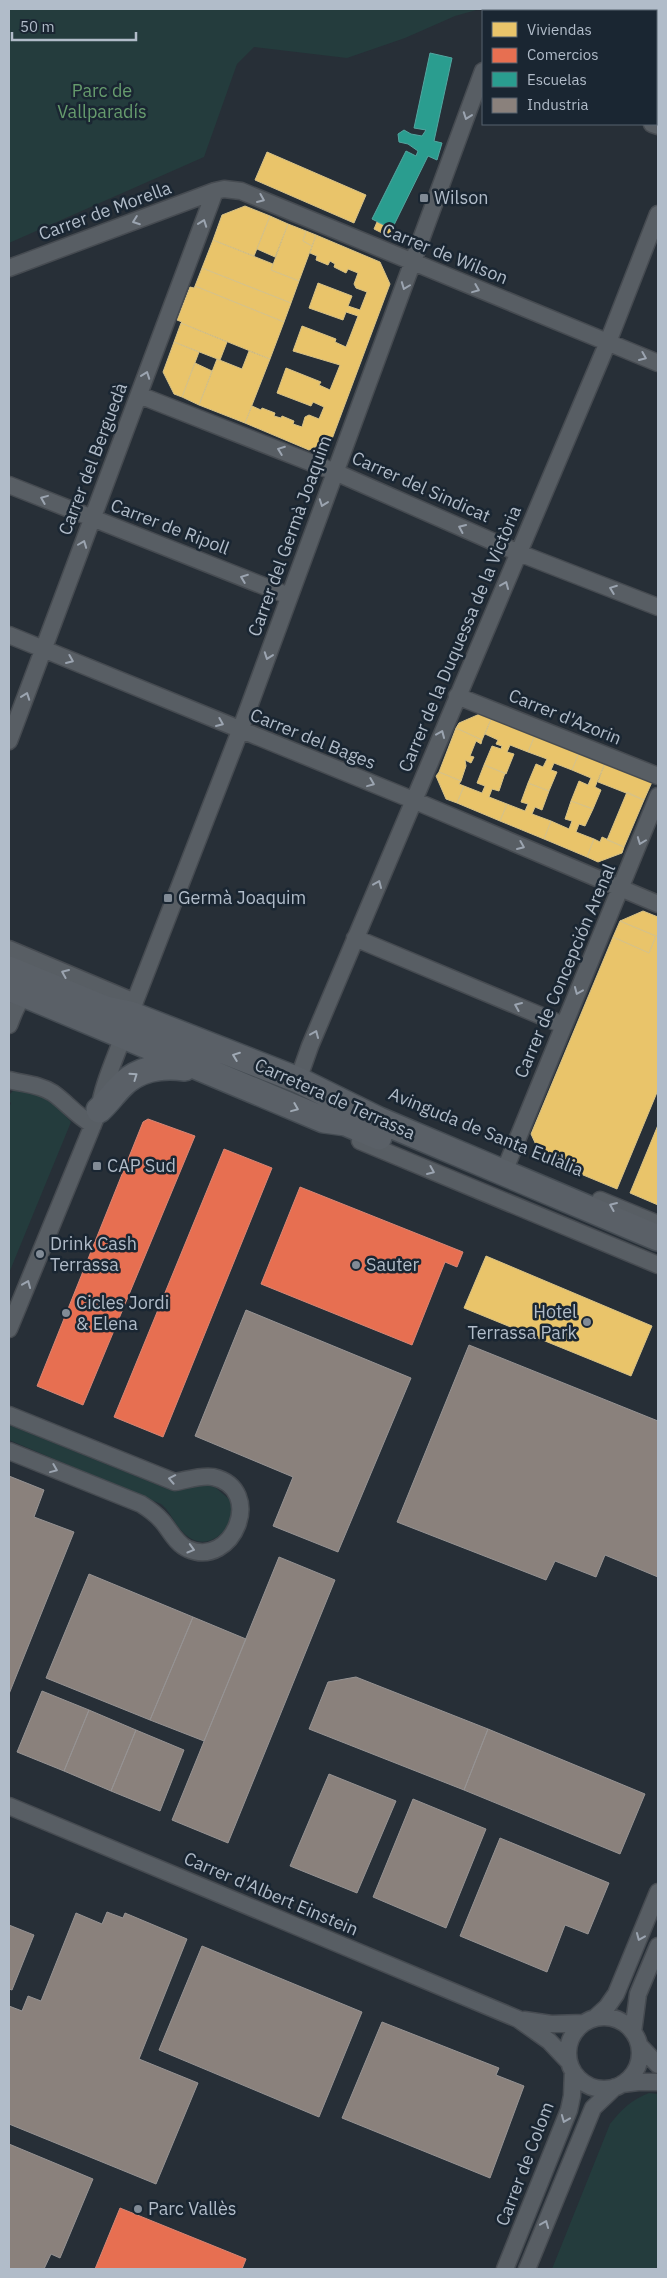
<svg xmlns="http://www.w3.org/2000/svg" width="667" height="2278" font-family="'IBM Plex Sans',sans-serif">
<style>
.green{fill:#243c3d}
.homes{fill:#e9c46a;stroke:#d8c286}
.shops{fill:#e76f51;stroke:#d78675}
.schools{fill:#2a9d8f;stroke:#52a6a0}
.industry{fill:#8a817c;stroke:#969393}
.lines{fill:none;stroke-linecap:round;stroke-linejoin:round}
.street-casing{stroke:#464b51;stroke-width:19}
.primary-casing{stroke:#454c53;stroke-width:28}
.street{stroke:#585e64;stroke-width:16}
.primary{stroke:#5a6067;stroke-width:25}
.oneway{stroke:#9ba4b0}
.oneway2{stroke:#a0aab5}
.poi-dot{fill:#818b96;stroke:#1a2632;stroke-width:2}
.labels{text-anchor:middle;stroke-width:5;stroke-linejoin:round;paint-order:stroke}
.park-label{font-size:18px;fill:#669b6d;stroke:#1a2632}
.poi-label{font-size:18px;fill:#b1bcc9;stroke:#1a2632;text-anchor:start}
.street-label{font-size:18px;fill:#b1bcc9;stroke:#1a2632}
</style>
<rect width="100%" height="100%" fill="#272f37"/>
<path class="green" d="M 9,9 L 480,9 L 455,16 L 405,38 L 347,58 L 254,47 L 237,64 L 204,157 L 9,243 Z
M 14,1090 C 40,1091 55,1103 71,1122 L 9,1273 L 9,1108 L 11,1103 L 9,1101 L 9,1095 Z
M 9,1425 L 170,1490 L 207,1484 L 216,1488 L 230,1500 L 233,1519 C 220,1541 199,1552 180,1529 C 173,1521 170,1511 161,1504 L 9,1440 Z
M 649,2093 L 658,2094 L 658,2269 L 552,2269 L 610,2124 C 622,2109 631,2100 649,2093 Z"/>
<path class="homes" d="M 267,152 L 366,195 L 354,223 L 255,180 Z
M 245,206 L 270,216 L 254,256 L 213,240 L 222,215 Z
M 270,216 L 288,224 L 275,257 L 257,249 Z
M 377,222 L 392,229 L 388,236 L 374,229 Z
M 288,224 L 306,231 L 303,241 L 312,246 L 299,281 L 271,270 Z
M 306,231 L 316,235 L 312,246 L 303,241 Z
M 316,235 L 380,262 L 390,284 L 332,439 L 309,450 L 245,423 L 252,406 L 261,410 L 262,408 L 275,413 L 274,416 L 281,418 L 282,416 L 294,421 L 293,424 L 302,427 L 305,417 L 309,415 L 319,419 L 324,407 L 313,402 L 311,406 L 277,393 L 286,368 L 321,382 L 319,385 L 330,390 L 340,365 L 293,351 L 302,326 L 336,339 L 335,342 L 346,347 L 358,316 L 346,312 L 343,320 L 309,308 L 318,283 L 352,296 L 348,306 L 360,310 L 367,292 L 356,288 L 354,284 L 358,273 L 348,269 L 346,273 L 334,267 L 335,264 L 330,261 L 328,265 L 316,260 L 317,256 L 310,253 Z
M 213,240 L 273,264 L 271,270 L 299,281 L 291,303 L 202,268 Z
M 202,268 L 291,303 L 284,322 L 195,286 Z
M 195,286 L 284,322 L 270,359 L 181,323 L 182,322 L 177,320 L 190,287 L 194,288 Z
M 181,323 L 227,342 L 220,360 L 174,342 Z
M 174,342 L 199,352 L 182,397 L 174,394 L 163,372 Z
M 249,351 L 270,359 L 245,423 L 199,405 L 217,359 L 242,369 Z
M 195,363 L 212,371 L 199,405 L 182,397 Z
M 482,713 L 492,717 L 482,740 L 456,728 L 459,723 Z
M 492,717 L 535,735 L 528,752 L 510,745 L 507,752 L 514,754 L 506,774 L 484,765 L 492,746 L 501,749 L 502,746 L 496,744 L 498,740 L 485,734 Z
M 456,728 L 482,740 L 481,744 L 476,741 L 470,756 L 474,757 L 471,763 L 465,760 L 466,766 L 461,781 L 439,772 Z
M 535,735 L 579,753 L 572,770 L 554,763 L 551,770 L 557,772 L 549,791 L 528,783 L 536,764 L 543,767 L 547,759 L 528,752 Z
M 579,753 L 605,763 L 595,787 L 601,790 L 593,809 L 571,801 L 579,781 L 588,785 L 591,778 L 572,770 Z
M 605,763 L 652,782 L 644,800 L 598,782 Z
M 484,765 L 505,773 L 499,791 L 492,789 L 489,797 L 507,804 L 500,821 L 457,803 L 464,786 L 482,793 L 485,786 L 477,783 Z
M 439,772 L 461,781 L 459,784 L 464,786 L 457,803 L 446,799 L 436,776 Z
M 528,783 L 549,791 L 542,810 L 535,807 L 532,814 L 551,821 L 544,839 L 500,821 L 507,804 L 525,811 L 528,804 L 521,802 Z
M 627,792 L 644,800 L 624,847 L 607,840 Z
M 571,801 L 593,809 L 585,826 L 579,824 L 576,832 L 594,839 L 587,857 L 544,839 L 551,821 L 569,829 L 572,821 L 565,819 Z
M 602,837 L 624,847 L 622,853 L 598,862 L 587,857 L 594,839 L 600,842 Z
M 643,911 L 658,917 L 658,937 L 620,921 Z
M 620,921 L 656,936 L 649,953 L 613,937 Z
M 656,936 L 658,937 L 658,1090 L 617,1189 L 542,1158 L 531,1134 L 613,937 L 649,953 Z
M 658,1125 L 658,1205 L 630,1193 Z
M 486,1256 L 652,1326 L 631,1376 L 464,1308 Z"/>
<path class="shops" d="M 148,1119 L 195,1136 L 83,1405 L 37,1386 L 143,1122 Z
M 224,1149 L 272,1168 L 163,1437 L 114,1417 Z
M 300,1187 L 463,1252 L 457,1267 L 445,1262 L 412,1345 L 261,1284 Z
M 120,2208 L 246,2259 L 242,2269 L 95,2269 Z"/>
<path class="schools" d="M 430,53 L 452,58 L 434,141 L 442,143 L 437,160 L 428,156 L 392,229 L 372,219 L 406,151 L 416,156 L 418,151 L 408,144 L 399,142 L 398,134 L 404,130 L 411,134 L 422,136 L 426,130 L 414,128 Z"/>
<path class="industry" d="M 246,1310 L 411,1378 L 338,1552 L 273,1526 L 293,1477 L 195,1436 Z
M 469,1345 L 658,1421 L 658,1577 L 605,1555 L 596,1577 L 555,1561 L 546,1580 L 397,1522 Z
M 9,1476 L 44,1490 L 34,1517 L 74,1532 L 9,1694 Z
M 279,1557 L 335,1580 L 228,1843 L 172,1820 Z
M 89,1574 L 193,1617 L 150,1720 L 46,1678 Z
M 193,1617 L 246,1639 L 204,1741 L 150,1720 Z
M 356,1677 L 488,1729 L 464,1790 L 309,1729 L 328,1682 Z
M 42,1691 L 89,1710 L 64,1771 L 17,1752 Z
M 89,1710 L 136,1730 L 111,1791 L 64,1771 Z
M 488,1729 L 645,1794 L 620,1854 L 464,1790 Z
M 136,1730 L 184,1750 L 160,1811 L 111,1791 Z
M 329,1774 L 396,1801 L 357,1893 L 290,1866 Z
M 413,1799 L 486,1829 L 446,1928 L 373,1897 Z
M 500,1838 L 609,1883 L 588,1934 L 565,1925 L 547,1972 L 460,1936 Z
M 107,1912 L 123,1918 L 125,1913 L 187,1939 L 139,2059 L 198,2083 L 156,2184 L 9,2124 L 9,2006 L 22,2011 L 28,1996 L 41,2001 L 76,1913 L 102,1924 Z
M 9,1925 L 34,1935 L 12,1990 L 9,1989 Z
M 202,1946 L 362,2012 L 319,2117 L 159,2050 Z
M 382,2022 L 499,2068 L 496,2075 L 524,2086 L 490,2178 L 342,2118 Z
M 9,2144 L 93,2179 L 60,2258 L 51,2254 L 44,2269 L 9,2269 Z"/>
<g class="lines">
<defs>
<path id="street" d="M 506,11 L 507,9
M 652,124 L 658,126
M 9,268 L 215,191 L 224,189 L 241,191 L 658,363
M 139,395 L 335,472 L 519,553 L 658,607
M 9,485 L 289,596
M 9,635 L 413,800 L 658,904
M 457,696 L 658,776
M 9,741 L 215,191
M 355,938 L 563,1025
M 9,949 L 135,1002
M 9,1025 C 15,1011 18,996 34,993
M 9,1080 C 24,1084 39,1084 53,1093 C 67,1103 77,1116 93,1125
M 308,1083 L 298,1080 L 310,1046 L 608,342 L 658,214
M 360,1141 L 658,1265
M 508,1162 L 658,796
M 600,1200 L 658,1224
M 9,1329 L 99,1110 C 104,1077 122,1046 130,1014 L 240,731 L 483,71
M 9,1415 L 175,1482 C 187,1480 201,1475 213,1477 C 266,1489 233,1569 188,1549 C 176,1544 170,1530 162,1521 C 156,1514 149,1509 141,1504 L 9,1451
M 9,1806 L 518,2019 L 549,2041 L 569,2062
M568 2053a36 36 0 1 1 72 0a36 36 0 1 1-72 0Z
M 596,2017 L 607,2007 L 616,1994 L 658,1892
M 524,2020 L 551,2024 L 584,2023
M 633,2032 L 638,1994 L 658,1946
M 639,2045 L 658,2065
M 622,2084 L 638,2082 L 658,2082
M 505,2269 L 569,2110 L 572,2096 L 573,2071
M 527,2269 L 593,2108 L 615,2087"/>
<path id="primary" d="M 9,969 L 106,1009 L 130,1014 L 298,1080 L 379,1120 L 658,1238
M 9,988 L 324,1120 L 346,1123 L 379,1137
M 99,1110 C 107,1103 113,1094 120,1087 C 138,1068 161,1065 185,1068"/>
</defs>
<use href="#street" class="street-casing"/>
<use href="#primary" class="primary-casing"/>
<use href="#street" class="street"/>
<use href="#primary" class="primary"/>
</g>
<defs><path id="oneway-chevron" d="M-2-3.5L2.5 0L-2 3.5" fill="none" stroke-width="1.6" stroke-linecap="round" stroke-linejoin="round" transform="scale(1.25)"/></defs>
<g class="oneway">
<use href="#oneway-chevron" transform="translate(467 116) rotate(110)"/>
<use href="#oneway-chevron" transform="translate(261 199) rotate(23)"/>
<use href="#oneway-chevron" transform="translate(136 221) rotate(160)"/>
<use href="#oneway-chevron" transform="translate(203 223) rotate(-70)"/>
<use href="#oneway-chevron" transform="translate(405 286) rotate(111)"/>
<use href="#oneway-chevron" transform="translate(476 289) rotate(22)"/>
<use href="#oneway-chevron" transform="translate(643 357) rotate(23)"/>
<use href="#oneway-chevron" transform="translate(146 375) rotate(-70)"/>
<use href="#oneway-chevron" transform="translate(281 450) rotate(-159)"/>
<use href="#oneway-chevron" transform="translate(44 499) rotate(-158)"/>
<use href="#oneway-chevron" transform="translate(323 503) rotate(110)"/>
<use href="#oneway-chevron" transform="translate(462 528) rotate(-156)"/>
<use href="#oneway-chevron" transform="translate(83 544) rotate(-69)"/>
<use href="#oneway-chevron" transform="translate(244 578) rotate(-159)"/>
<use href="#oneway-chevron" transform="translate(505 585) rotate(-67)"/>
<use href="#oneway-chevron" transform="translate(613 589) rotate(-159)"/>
<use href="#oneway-chevron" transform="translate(268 656) rotate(110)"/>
<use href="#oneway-chevron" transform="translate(70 660) rotate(23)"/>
<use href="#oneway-chevron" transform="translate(26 696) rotate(-70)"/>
<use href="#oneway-chevron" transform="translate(220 723) rotate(23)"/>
<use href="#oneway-chevron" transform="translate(441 734) rotate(-67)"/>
<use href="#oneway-chevron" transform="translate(371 783) rotate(22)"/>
<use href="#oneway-chevron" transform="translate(641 841) rotate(111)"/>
<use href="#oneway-chevron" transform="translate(521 846) rotate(23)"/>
<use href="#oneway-chevron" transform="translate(378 884) rotate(-67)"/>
<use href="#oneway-chevron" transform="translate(65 973) rotate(-157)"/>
<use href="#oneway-chevron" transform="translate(578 991) rotate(113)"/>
<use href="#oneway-chevron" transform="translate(518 1006) rotate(-157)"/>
<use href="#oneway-chevron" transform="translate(315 1034) rotate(-67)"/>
<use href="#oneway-chevron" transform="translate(431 1171) rotate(23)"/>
<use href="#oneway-chevron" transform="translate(613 1206) rotate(-157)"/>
<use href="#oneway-chevron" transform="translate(27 1284) rotate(-68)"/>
<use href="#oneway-chevron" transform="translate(54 1469) rotate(22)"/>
<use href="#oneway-chevron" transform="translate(172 1479) rotate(-169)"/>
<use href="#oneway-chevron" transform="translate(191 1549) rotate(16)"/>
<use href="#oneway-chevron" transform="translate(640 1937) rotate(113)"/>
<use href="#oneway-chevron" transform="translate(565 2119) rotate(112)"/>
<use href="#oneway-chevron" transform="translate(545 2224) rotate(-68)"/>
</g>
<g class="oneway2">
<use href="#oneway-chevron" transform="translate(236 1056) rotate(-159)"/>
<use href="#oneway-chevron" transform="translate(134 1076) rotate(-35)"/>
<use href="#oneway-chevron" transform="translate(295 1108) rotate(22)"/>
</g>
<g class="poi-dot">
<rect x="419" y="193" width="10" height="10" rx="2.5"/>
<rect x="163" y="893" width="10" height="10" rx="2.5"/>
<rect x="92" y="1161" width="10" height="10" rx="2.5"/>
<circle cx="40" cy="1254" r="5"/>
<circle cx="356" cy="1265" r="5"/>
<circle cx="66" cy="1313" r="5"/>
<circle cx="587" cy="1322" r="5"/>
<circle cx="138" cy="2209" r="5"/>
</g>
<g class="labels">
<g class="park-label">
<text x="102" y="97">Parc de<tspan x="102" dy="21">Vallparadís</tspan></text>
</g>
<g class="poi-label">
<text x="434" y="204">Wilson</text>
<text x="178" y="904">Germà Joaquim</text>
<text x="107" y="1172">CAP Sud</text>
<text x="50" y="1250">Drink Cash<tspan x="50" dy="21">Terrassa</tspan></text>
<text x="366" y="1271">Sauter</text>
<text x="76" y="1309">Cicles Jordi<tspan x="76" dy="21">&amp; Elena</tspan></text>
<text x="577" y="1318" text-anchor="end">Hotel<tspan x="577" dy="21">Terrassa Park</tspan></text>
<text x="148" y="2215">Parc Vallès</text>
</g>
<g class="street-label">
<text transform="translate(105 211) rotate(-20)" y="6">Carrer de Morella</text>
<text transform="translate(445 254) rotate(22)" y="6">Carrer de Wilson</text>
<text transform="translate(93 459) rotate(-69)" y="6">Carrer del Berguedà</text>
<text transform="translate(421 487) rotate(24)" y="6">Carrer del Sindicat</text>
<text transform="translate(170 527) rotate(21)" y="6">Carrer de Ripoll</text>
<text transform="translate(290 536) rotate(-70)" y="6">Carrer del Germà Joaquim</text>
<text transform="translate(460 639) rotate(-67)" y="6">Carrer de la Duquessa de la Victòria</text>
<text transform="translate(565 717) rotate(22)" y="6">Carrer d'Azorin</text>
<text transform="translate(313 739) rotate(22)" y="6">Carrer del Bages</text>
<text transform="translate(565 971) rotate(-67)" y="6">Carrer de Concepción Arenal</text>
<text transform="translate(335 1099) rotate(24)" y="6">Carretera de Terrassa</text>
<text transform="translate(486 1132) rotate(22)" y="6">Avinguda de Santa Eulàlia</text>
<text transform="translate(271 1894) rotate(23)" y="6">Carrer d'Albert Einstein</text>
<text transform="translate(525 2164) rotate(-69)" y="6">Carrer de Colom</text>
</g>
</g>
<rect width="667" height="2278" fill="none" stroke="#b1bcc9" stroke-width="20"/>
<rect x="482" y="10" width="175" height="115" fill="#1a2632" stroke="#56626e"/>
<rect x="492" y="22" width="25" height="15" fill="#e9c46a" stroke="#56626e"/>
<text x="527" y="35" font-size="15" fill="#b1bcc9">Viviendas</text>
<rect x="492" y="48" width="25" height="15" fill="#e76f51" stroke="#56626e"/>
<text x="527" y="60" font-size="15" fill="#b1bcc9">Comercios</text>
<rect x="492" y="72" width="25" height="15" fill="#2a9d8f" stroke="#56626e"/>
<text x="527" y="85" font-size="15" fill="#b1bcc9">Escuelas</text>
<rect x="492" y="98" width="25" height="15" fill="#8a817c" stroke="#56626e"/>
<text x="527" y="110" font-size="15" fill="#b1bcc9">Industria</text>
<path d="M12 32v8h124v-8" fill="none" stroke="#b1bcc9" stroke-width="2.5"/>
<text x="20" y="32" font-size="15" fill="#b1bcc9" stroke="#1a2632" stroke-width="4" paint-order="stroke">50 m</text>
</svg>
